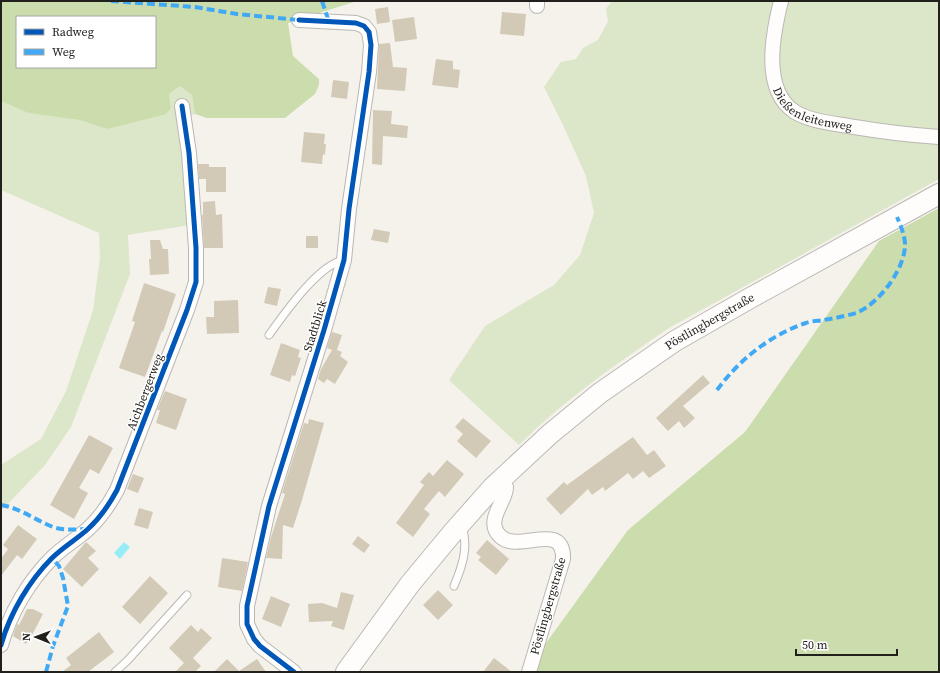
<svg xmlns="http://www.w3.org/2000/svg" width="940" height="673" font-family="'Source Serif 4',serif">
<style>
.green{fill:#dce6c8}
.forest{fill:#cbdcad;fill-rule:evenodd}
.water{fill:#97edf7}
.building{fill:#d3c9b7}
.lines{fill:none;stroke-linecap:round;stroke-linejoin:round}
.lane-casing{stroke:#bbb8b4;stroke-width:9}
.street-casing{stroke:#bbb8b4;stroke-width:16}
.secondary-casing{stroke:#bbb8b4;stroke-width:22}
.lane{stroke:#fefdfc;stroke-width:7}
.street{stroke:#fefdfc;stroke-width:14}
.secondary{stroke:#fefdfc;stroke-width:20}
.quiet{stroke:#3fa9f5;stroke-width:4;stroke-dasharray:8 4;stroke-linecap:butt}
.cycleway-casing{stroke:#fff;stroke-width:8}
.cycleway{stroke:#0057b8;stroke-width:5}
.labels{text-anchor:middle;stroke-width:3;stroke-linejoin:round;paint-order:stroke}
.street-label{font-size:12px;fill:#22201c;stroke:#fff}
</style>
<rect width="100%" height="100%" fill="#f5f2ec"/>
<path class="green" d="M 612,1 L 775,1 L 773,10 L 783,109 L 939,142 L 939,179 L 669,328 C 616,364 564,400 519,445 L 449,380 L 485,326 L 554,285 L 580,255 L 594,213 L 586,176 L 563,125 L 544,87 L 561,62 L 576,59 L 583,48 L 598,40 L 608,21 L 606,9 Z
M 786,1 L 939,1 L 939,131 L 917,130 L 828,117 L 798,107 L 785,94 L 777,70 L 781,18 Z
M 180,86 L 192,95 L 195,114 L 177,120 L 190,225 L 128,235 L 130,274 L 71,427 L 45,465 L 1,511 L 1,465 L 41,439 L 66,391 L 93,310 L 100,258 L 99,233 L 1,190 L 1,101 L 28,113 L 79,120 L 107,129 L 171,108 L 169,94 Z"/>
<path class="forest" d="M 1,1 L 357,1 L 288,23 L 293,56 L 319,79 L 319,85 L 315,94 L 285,118 L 207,118 L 195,114 L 192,95 L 180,86 L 169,94 L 171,108 L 166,114 L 107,129 L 79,120 L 28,113 L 1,101 ZM 17,17 L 155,17 L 155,67 L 17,67 Z
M 939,208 L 939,672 L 525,672 L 628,530 L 745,432 L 879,241 Z"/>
<path class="water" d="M 124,542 L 130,547 L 120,559 L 114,553 Z"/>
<path class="building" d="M 388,7 L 390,22 L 377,24 L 375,9 Z
M 502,12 L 526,14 L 524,36 L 500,34 Z
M 414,17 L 417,39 L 395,42 L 392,20 Z
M 390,43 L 393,67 L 407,68 L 405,91 L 377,89 L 379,44 Z
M 436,59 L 453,61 L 453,69 L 460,70 L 458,88 L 432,85 Z
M 333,80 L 349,82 L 347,99 L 331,97 Z
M 373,110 L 392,111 L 391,124 L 408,126 L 407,138 L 383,136 L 382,165 L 372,164 Z
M 304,132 L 325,134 L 324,144 L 326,144 L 325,155 L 323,154 L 322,164 L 301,162 Z
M 198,164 L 209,164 L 209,167 L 226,167 L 226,192 L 206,192 L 206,179 L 199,179 Z
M 215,201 L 216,215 L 222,214 L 223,248 L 204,248 L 202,215 L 203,215 L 203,202 Z
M 374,229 L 390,232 L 388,243 L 371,240 Z
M 306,236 L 318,236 L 318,248 L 306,248 Z
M 150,240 L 160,240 L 163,249 L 168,249 L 169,274 L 150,275 L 149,259 L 151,259 Z
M 144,283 L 176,294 L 163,332 L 162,331 L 145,377 L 119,368 L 135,322 L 132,321 Z
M 268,287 L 281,289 L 277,306 L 264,303 Z
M 238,300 L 239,333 L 207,334 L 206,317 L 214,317 L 214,301 Z
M 332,332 L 342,335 L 337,350 L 342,352 L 340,356 L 348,362 L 335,384 L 327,379 L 324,383 L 318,379 L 321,369 L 332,350 L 327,348 Z
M 281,343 L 300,350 L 298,357 L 301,358 L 295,376 L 292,375 L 290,382 L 270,375 Z
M 703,375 L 710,383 L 683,406 L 695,418 L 684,428 L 679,421 L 668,431 L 656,418 Z
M 165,391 L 187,399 L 176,430 L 156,423 L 160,410 L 157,410 Z
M 463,418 L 491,441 L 476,458 L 457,441 L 463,434 L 455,427 Z
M 309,419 L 324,423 L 302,500 L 293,528 L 283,525 L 282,559 L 266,558 L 271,537 L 285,494 L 282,493 L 304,423 L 308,424 Z
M 89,435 L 113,448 L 99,474 L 90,469 L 79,488 L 88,493 L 74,519 L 50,505 Z
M 633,437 L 647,455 L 654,450 L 666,466 L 649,478 L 643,471 L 633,479 L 628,473 L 605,491 L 603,487 L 592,495 L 588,489 L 561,515 L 546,499 L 564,482 L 567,485 Z
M 447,460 L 464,474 L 445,497 L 439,491 L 424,509 L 430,514 L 413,537 L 396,523 L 424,485 L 420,482 L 429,472 L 433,476 Z
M 133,474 L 144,478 L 138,493 L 127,489 Z
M 139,508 L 153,512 L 148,529 L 134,525 Z
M 18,525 L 37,539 L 22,559 L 17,555 L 1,576 L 1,559 L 8,549 L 3,545 Z
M 358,536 L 370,545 L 364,553 L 352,544 Z
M 487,540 L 509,559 L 496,575 L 478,560 L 481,557 L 476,553 Z
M 86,542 L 96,551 L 88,558 L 99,569 L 82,587 L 63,569 Z
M 222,558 L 248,562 L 242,591 L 218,587 Z
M 150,576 L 168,593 L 140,624 L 122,607 Z
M 438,590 L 453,605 L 438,620 L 423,605 Z
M 341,592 L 354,595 L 344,630 L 331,626 L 333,621 L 309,622 L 308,604 L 322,603 L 337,608 Z
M 271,596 L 290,604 L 281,627 L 262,619 Z
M 27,609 L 33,609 L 43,614 L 30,639 L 29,639 L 26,644 L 13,636 L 17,624 L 19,625 Z
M 191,625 L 198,632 L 201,628 L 212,638 L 193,658 L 201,666 L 195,672 L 175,672 L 184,663 L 169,648 Z
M 99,632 L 114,652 L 88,672 L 62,672 L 71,665 L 66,658 Z
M 494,658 L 512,672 L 483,672 Z
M 227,659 L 239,671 L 257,659 L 266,672 L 214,672 Z"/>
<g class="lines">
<defs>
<path id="lane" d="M 269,335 C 284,314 319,264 344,260
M 454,586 C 462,567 469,547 462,527
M 115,672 L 127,661 L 187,595"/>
<g id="street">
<path id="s1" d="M 781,1 C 773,33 761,90 795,112 C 810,121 831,123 848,126 C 878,131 908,135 939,137"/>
<path d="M 537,6 L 537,1"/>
<path d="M 501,479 C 503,482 505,484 506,487 C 507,501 483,521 501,537 C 519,553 564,520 563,559 L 529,672"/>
<path d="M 1,645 C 10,613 29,581 52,558 C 63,547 77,539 88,529 C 100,518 109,505 117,490 L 187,310 L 196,282 L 196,248 L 189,153 L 182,106"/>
<path d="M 294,672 L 260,646 L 254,639 L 247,624 L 247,606 L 269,506 L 324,330 L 344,260 L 349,209 L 369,72 L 371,45 L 369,32 L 364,26 L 356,23 L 299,20"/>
</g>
<g id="secondary">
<path id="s2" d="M 346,672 L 410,584 L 454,531 L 493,487 L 550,434 L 600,393 L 675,341 L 752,297 L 939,194"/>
</g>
</defs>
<use href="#lane" class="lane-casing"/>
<use href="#street" class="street-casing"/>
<use href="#secondary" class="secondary-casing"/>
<use href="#lane" class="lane"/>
<use href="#street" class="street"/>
<use href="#secondary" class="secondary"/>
<path class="quiet" d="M 111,1 L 195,7 L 237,14 L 299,20
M 322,1 L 329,22
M 717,390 C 739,360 770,335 806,323 C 811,321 818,321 824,320 C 835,318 846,316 856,313 C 879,304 906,268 905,243 C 904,234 901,226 897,217
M 1,505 C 20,508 35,520 53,527 C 64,531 77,529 88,529
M 46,672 L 53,646 L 68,606 L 63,578 L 59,566 L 52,558"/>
<defs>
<path id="cycleway" d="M 1,645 C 10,613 29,581 52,558 C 63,547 77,539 88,529 C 100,518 109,505 117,490 L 187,310 L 196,282 L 196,248 L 189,153 L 182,106
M 294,672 L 260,646 L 254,639 L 247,624 L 247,606 L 269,506 L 324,330 L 344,260 L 349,209 L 369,72 L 371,45 L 369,32 L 364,26 L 356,23 L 299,20"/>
</defs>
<use href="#cycleway" class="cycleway-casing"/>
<use href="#cycleway" class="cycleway"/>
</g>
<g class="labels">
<g class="street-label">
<text dy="4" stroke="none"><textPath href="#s1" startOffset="133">Dießenleitenweg</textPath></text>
<text dy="4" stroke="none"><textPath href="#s2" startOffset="510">Pöstlingbergstraße</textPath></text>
<text transform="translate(315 326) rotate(-73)" y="4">Stadtblick</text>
<text transform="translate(145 392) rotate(-69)" y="4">Aichbergerweg</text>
<text transform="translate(548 606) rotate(-74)" y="4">Pöstlingbergstraße</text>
</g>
</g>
<rect width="940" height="673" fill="none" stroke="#22201c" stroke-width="4"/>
<rect x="16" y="16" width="140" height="52" fill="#ffffff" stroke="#a7a6a4"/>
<rect x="24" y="29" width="20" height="6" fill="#0057b8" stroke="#a7a6a4"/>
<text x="52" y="36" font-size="12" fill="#22201c">Radweg</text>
<rect x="24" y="49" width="20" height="6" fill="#3fa9f5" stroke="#a7a6a4"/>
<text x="52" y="56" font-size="12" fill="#22201c">Weg</text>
<g transform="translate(36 637) rotate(271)" stroke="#ffffff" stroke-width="3" paint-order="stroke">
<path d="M0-3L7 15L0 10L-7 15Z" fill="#22201c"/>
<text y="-6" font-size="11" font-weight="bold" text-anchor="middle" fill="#22201c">N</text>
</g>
<path d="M796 649v6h101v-6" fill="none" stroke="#22201c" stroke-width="2"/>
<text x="802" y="649" font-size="12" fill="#22201c" stroke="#ffffff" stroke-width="3" paint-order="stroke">50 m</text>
</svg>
